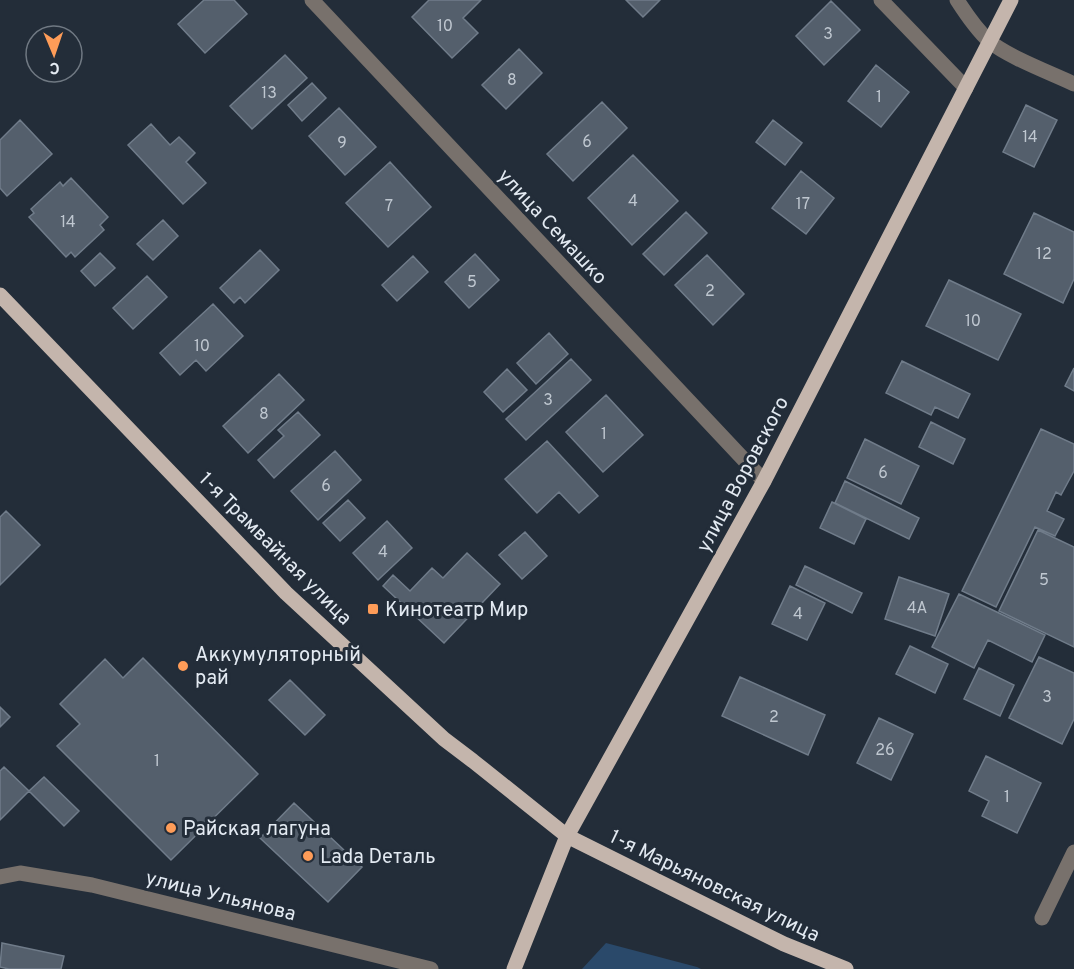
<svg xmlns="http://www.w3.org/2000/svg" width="1074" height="969" font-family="Overpass,sans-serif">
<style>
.green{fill:#2a496a}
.building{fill:#545f6c;stroke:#707c8a;stroke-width:1.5}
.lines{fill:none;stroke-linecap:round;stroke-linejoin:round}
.minor{stroke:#78716c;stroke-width:15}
.major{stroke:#c4b5ac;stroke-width:15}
.poi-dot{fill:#fe9c58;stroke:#232d39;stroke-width:2}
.labels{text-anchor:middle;stroke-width:6;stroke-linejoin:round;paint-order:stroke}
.number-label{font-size:16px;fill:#bfc7d0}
.street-label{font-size:20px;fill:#e3eaf2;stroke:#232d39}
.poi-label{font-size:20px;fill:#e3eaf2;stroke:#232d39;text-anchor:start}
</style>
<rect width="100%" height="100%" fill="#232d39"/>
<path class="green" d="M 606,943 L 697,967 L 701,969 L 582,969 Z"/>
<path class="building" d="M 204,0 L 234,0 L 247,14 L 205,53 L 178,24 Z
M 429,0 L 481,0 L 463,18 L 478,33 L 452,58 L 412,17 Z
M 626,0 L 660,0 L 643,17 Z
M 831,1 L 860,30 L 824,65 L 796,36 Z
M 519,49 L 542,73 L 506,109 L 482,85 Z
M 285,55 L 307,78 L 252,129 L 230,106 Z
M 876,65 L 909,92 L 881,127 L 848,101 Z
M 312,83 L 326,98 L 302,121 L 288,105 Z
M 602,102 L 627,128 L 573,181 L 547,154 Z
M 1026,105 L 1057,120 L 1034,167 L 1003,152 Z
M 339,108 L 376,147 L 345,175 L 309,136 Z
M 20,120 L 52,154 L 7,196 L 0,188 L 0,140 Z
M 773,120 L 802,143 L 785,165 L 756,142 Z
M 151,124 L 170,145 L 179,137 L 195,153 L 186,162 L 206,183 L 183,204 L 128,145 Z
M 633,155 L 678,201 L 632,245 L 588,198 Z
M 390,162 L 431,207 L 388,247 L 346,203 Z
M 801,171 L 834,198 L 806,234 L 772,208 Z
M 71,178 L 108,217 L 100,225 L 104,230 L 75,257 L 71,252 L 66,257 L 29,217 L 34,213 L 31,209 L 60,182 L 63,186 Z
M 686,212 L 707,233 L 664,275 L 643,254 Z
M 1034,213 L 1074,232 L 1074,279 L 1063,303 L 1004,274 Z
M 163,220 L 178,236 L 153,260 L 137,244 Z
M 260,250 L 279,270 L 245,303 L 240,297 L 234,303 L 220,288 Z
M 100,253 L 115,268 L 95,286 L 81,271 Z
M 475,254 L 499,280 L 469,308 L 445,282 Z
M 707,255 L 744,294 L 713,325 L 675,285 Z
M 413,256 L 428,272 L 397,301 L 382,285 Z
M 147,276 L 167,297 L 133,329 L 113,308 Z
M 949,280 L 1021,314 L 998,360 L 926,326 Z
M 213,304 L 243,336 L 206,371 L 196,360 L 180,375 L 160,353 Z
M 549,333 L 568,354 L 536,384 L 517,363 Z
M 571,359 L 591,380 L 526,440 L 506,419 Z
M 902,361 L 970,394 L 958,418 L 935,407 L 931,415 L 886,393 Z
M 1074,368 L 1074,391 L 1065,386 Z
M 507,369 L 527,390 L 503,412 L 484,392 Z
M 279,374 L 304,400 L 248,453 L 223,426 Z
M 606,395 L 643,435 L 603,472 L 566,432 Z
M 298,412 L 320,435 L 274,478 L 258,460 L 284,436 L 278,430 Z
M 931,422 L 965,439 L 953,464 L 919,447 Z
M 1041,429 L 1074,444 L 1074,471 L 1061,495 L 1056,492 L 1047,511 L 1064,519 L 1055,536 L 1035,527 L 996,607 L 962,591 Z
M 865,439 L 919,466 L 901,504 L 847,478 Z
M 547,441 L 598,496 L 579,513 L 559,492 L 537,513 L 505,479 Z
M 335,451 L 361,480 L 318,520 L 291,491 Z
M 845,481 L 919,518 L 909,539 L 835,503 Z
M 348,500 L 365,518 L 340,541 L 323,523 Z
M 832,502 L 866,519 L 854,544 L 820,528 Z
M 6,511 L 40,545 L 0,585 L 0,517 Z
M 387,521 L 412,548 L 378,580 L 353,553 Z
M 1038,530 L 1074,547 L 1074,647 L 999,611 Z
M 525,532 L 547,556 L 522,579 L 499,555 Z
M 467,553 L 500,584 L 444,643 L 383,586 L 393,575 L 410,591 L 432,568 L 443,578 Z
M 805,566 L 862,593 L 852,613 L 796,585 Z
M 899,577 L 949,594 L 935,636 L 885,619 Z
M 790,586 L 825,603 L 807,640 L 772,624 Z
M 959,594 L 1045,635 L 1032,662 L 988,640 L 974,668 L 932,647 Z
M 910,646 L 948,664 L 935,693 L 896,674 Z
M 1039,657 L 1074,673 L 1074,719 L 1062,744 L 1009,718 Z
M 143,658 L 258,774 L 171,860 L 57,746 L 80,724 L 60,704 L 105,659 L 123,678 Z
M 979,668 L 1014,685 L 1000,716 L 964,699 Z
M 740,677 L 825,715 L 808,755 L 722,716 Z
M 290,680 L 325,715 L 305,735 L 269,700 Z
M 0,707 L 10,717 L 0,727 Z
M 879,718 L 913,734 L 891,780 L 857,763 Z
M 986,756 L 1041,783 L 1017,833 L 982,816 L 989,801 L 969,791 Z
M 4,767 L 29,791 L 0,820 L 0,771 Z
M 44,777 L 79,811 L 64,826 L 29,791 Z
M 294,803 L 362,867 L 328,902 L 260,838 Z
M 2,943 L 64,956 L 61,969 L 9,969 L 0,967 Z"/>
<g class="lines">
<path class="minor" d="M 312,0 L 764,481
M 881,0 L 966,88
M 957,0 C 966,14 977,30 989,41 C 1008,57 1051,73 1074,84
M 0,877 L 20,873 L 92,885 L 431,969
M 1042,918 L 1074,852"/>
<path class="major" d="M 0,295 L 286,593 L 444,739 L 473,761 L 567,836 L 784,944 L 846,969
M 514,969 L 567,836 L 764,481 L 1011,0"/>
</g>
<g class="poi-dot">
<rect x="367" y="603" width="12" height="12" rx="3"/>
<circle cx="183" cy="666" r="6"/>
<circle cx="171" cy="828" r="6"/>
<circle cx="308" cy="856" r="6"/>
</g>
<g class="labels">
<g class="number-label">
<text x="445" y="31">10</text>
<text x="828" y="39">3</text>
<text x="512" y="85">8</text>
<text x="269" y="98">13</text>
<text x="879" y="102">1</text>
<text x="1030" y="142">14</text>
<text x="587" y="147">6</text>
<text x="342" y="148">9</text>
<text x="633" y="206">4</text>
<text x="803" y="209">17</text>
<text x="389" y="211">7</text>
<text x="68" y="227">14</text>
<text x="1044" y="259">12</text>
<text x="472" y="287">5</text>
<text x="710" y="296">2</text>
<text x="973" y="326">10</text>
<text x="202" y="351">10</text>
<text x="548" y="405">3</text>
<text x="264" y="419">8</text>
<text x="604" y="439">1</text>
<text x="883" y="478">6</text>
<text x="326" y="491">6</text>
<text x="383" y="557">4</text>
<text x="1044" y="585">5</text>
<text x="917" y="613">4А</text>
<text x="798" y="619">4</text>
<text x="1047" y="702">3</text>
<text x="774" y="722">2</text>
<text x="885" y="755">26</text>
<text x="157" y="766">1</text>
<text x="1007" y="802">1</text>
</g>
<g class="street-label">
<text transform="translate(553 226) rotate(47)" y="7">улица Семашко</text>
<text transform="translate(742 474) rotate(-62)" y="7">улица Воровского</text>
<text transform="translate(276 548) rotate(45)" y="7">1-я Трамвайная улица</text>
<text transform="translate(715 885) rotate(26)" y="7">1-я Марьяновская улица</text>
<text transform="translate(221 895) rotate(14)" y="7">улица Ульянова</text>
</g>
<g class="poi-label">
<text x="385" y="616">Кинотеатр Мир</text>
<text x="195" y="661">Аккумуляторный<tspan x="195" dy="23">рай</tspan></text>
<text x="183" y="835">Райская лагуна</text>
<text x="320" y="863">Lada Dеталь</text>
</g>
</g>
<g transform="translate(54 54) rotate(178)"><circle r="28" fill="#232d39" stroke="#707983" stroke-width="1.5"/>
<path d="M0-4.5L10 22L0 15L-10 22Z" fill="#fe9c58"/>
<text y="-9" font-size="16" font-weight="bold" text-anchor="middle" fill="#e3eaf2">С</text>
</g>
</svg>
